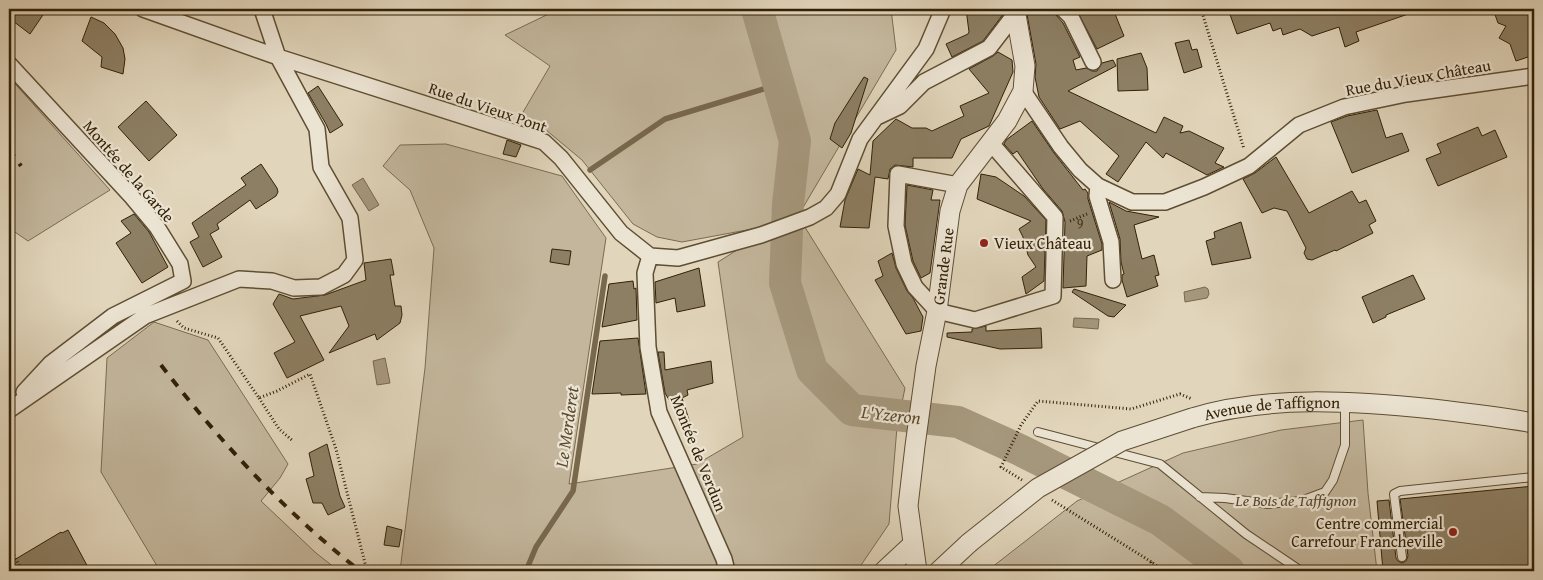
<svg xmlns="http://www.w3.org/2000/svg" width="1543" height="580" font-family="'Gentium Book Plus',serif">
<style>
.green{fill:#c3b69c;stroke:#7a6c51}
.water{fill:#a6987d;stroke:#78684d}
.lines{fill:none;stroke-linecap:round;stroke-linejoin:round}
.stream{stroke:#78684d;stroke-width:5.5}
.river{stroke:#a6987d;stroke-width:32}
.building{fill:#8d7f64;stroke:#322106}
.service-casing{stroke:#5e4e33;stroke-width:10}
.minor-casing{stroke:#5e4e33;stroke-width:18}
.tertiary-casing{stroke:#5e4e33;stroke-width:21}
.path{stroke:#322106;stroke-width:3;stroke-dasharray:1 2.5;stroke-linecap:butt}
.service{stroke:#ece4d3;stroke-width:8}
.minor{stroke:#ece4d3;stroke-width:15}
.tertiary{stroke:#ece4d3;stroke-width:19}
.rail{stroke:#322106;stroke-width:4;stroke-dasharray:9 9;stroke-linecap:butt}
.tertiary-bridge-casing{stroke:#5e4e33;stroke-width:21;stroke-linecap:butt}
.tertiary-bridge{stroke:#ece4d3;stroke-width:19}
.poi-dot{fill:#8f2418;stroke:#ece4d3;stroke-width:2}
.labels{text-anchor:middle;stroke-width:4.5;stroke-linejoin:round;paint-order:stroke}
.number-label{font-size:14px;fill:#49381e}
.street-label{font-size:16px;fill:#322106;stroke:#ece4d3}
.poi-label{font-size:16px;fill:#322106;stroke:#ece4d3;text-anchor:start}
.park-label{font-size:16px;font-style:italic;fill:#56462c;stroke:#ece4d3}
.water-label{font-size:18px;font-style:italic;fill:#5b4b30;stroke:#ece4d3}
</style>
<rect width="100%" height="100%" fill="#e1d5bb"/>
<filter id="stains"><feTurbulence type="fractalNoise" baseFrequency=".004" numOctaves="4"/><feColorMatrix values="0 0 0 0 .2 0 0 0 0 .09 0 0 0 0 .02 0 0 0 .5 -.17"/></filter>
<radialGradient id="worn" r=".72"><stop offset=".6" stop-color="#630" stop-opacity="0"/><stop offset="1" stop-color="#630" stop-opacity=".3"/></radialGradient>
<path class="green" d="M 559,9 L 891,9 L 896,50 L 798,216 L 905,388 L 897,427 L 889,524 L 857,571 L 400,571 L 425,368 L 434,248 L 410,190 L 383,166 L 400,145 L 446,144 L 562,176 L 606,238 L 569,484 L 697,464 L 743,437 L 718,262 L 761,235 L 763,227 L 682,242 L 657,237 L 633,224 L 582,160 L 546,130 L 519,119 L 550,66 L 505,35 Z
M 9,77 L 110,190 L 28,241 L 9,228 Z
M 154,322 L 208,340 L 288,464 L 280,478 L 261,501 L 316,553 L 339,571 L 160,571 L 101,472 L 107,358 Z
M 1363,420 L 1368,493 L 1377,571 L 987,571 L 1077,501 L 1183,453 L 1281,430 Z"/>
<path class="water" d="M 363,178 L 379,205 L 369,211 L 352,185 Z
M 1205,287 L 1208,289 L 1209,294 L 1207,298 L 1185,302 L 1184,292 Z
M 1074,318 L 1099,319 L 1098,329 L 1073,327 Z
M 385,358 L 390,383 L 377,385 L 373,361 Z"/>
<g class="lines">
<path class="stream" d="M 590,170 L 665,119 L 780,84
M 526,571 L 536,547 L 573,491 L 605,276"/>
<path class="river" d="M 757,9 L 795,141 L 788,204 L 785,283 L 812,370 L 852,410 L 958,422 L 1020,450 L 1160,520 L 1229,571"/>
</g>
<path class="building" d="M 9,9 L 47,9 L 30,34 L 9,18 Z
M 966,9 L 1004,9 L 1004,13 L 983,41 L 952,57 L 946,44 L 968,34 L 969,32 Z
M 1026,9 L 1054,9 L 1056,15 L 1063,23 L 1080,57 L 1073,60 L 1076,70 L 1086,68 L 1092,71 L 1097,71 L 1102,63 L 1113,60 L 1116,66 L 1068,91 L 1156,133 L 1164,117 L 1183,126 L 1180,133 L 1189,131 L 1224,148 L 1215,163 L 1224,167 L 1207,175 L 1166,153 L 1163,158 L 1146,142 L 1118,182 L 1106,174 L 1119,156 L 1080,121 L 1060,129 L 1039,97 L 1035,77 L 1036,64 Z
M 1076,9 L 1113,9 L 1124,36 L 1097,49 Z
M 1228,9 L 1416,9 L 1417,11 L 1356,32 L 1359,41 L 1345,47 L 1339,27 L 1312,36 L 1300,29 L 1283,35 L 1281,28 L 1273,31 L 1270,23 L 1237,34 Z
M 1493,9 L 1526,9 L 1534,34 L 1534,55 L 1516,61 L 1510,44 L 1499,38 L 1506,26 L 1498,23 Z
M 91,17 L 104,23 L 115,34 L 123,48 L 125,59 L 123,74 L 101,67 L 102,57 L 82,41 Z
M 1189,40 L 1192,50 L 1197,49 L 1202,67 L 1184,73 L 1175,43 Z
M 998,52 L 1012,60 L 1013,72 L 989,126 L 961,139 L 952,158 L 913,158 L 913,167 L 895,165 L 890,169 L 888,179 L 875,177 L 869,228 L 840,227 L 845,200 L 858,169 L 870,175 L 873,141 L 896,119 L 912,128 L 926,128 L 932,131 L 964,116 L 960,106 L 989,93 L 969,69 L 993,56 Z
M 1141,53 L 1147,68 L 1148,90 L 1118,91 L 1117,59 Z
M 864,77 L 868,79 L 851,133 L 842,148 L 830,139 L 835,123 Z
M 318,86 L 343,125 L 330,133 L 326,124 L 308,93 Z
M 146,101 L 177,135 L 149,161 L 118,127 Z
M 1377,110 L 1386,138 L 1402,133 L 1409,151 L 1352,173 L 1331,122 L 1347,116 Z
M 1032,121 L 1054,153 L 1083,190 L 1085,189 L 1088,193 L 1088,199 L 1102,244 L 1102,250 L 1087,256 L 1086,286 L 1063,288 L 1065,222 L 1062,211 L 1043,189 L 1017,151 L 1013,154 L 1004,144 L 1006,140 Z
M 1478,127 L 1482,136 L 1495,130 L 1507,157 L 1438,186 L 1426,159 L 1441,153 L 1437,144 Z
M 507,140 L 521,145 L 516,157 L 503,154 Z
M 1276,157 L 1309,213 L 1352,191 L 1359,203 L 1366,200 L 1376,221 L 1369,225 L 1373,233 L 1336,251 L 1335,250 L 1312,260 L 1307,259 L 1304,253 L 1306,248 L 1287,211 L 1274,208 L 1262,213 L 1243,179 L 1255,173 Z
M 261,164 L 277,188 L 278,192 L 276,196 L 256,209 L 250,200 L 217,224 L 219,229 L 210,234 L 222,257 L 203,267 L 190,242 L 199,237 L 192,223 L 246,185 L 241,178 Z
M 981,174 L 996,177 L 1024,196 L 1046,220 L 1044,281 L 1026,294 L 1022,277 L 1036,267 L 1028,255 L 1023,237 L 1019,229 L 1031,221 L 977,199 Z
M 907,185 L 933,190 L 931,200 L 940,200 L 930,273 L 921,278 L 913,261 L 905,225 Z
M 1109,202 L 1126,211 L 1159,217 L 1134,225 L 1142,259 L 1154,255 L 1159,275 L 1155,276 L 1158,286 L 1127,297 L 1122,280 L 1122,275 L 1124,274 L 1121,262 L 1120,239 Z
M 134,214 L 149,232 L 168,267 L 142,283 L 116,243 L 131,233 L 121,221 Z
M 1241,222 L 1251,258 L 1212,265 L 1206,241 L 1215,238 L 1214,232 Z
M 552,249 L 571,251 L 569,265 L 550,262 Z
M 892,253 L 896,268 L 907,291 L 913,298 L 923,317 L 921,331 L 906,334 L 875,280 L 883,276 L 878,261 Z
M 391,259 L 394,275 L 390,275 L 395,306 L 401,306 L 402,315 L 400,323 L 377,340 L 375,334 L 329,353 L 349,326 L 341,306 L 300,316 L 324,360 L 287,378 L 274,353 L 295,342 L 273,304 L 279,294 L 293,299 L 325,295 L 366,280 L 364,263 Z
M 699,268 L 705,306 L 677,312 L 675,298 L 656,303 L 655,282 Z
M 1413,275 L 1425,299 L 1386,315 L 1386,317 L 1373,323 L 1362,297 Z
M 633,281 L 634,289 L 636,288 L 637,320 L 602,327 L 609,284 Z
M 1074,289 L 1126,305 L 1114,317 L 1108,316 L 1072,292 Z
M 986,326 L 986,331 L 1041,328 L 1042,348 L 1000,349 L 947,337 L 947,333 L 972,332 L 972,329 Z
M 638,338 L 646,394 L 621,395 L 621,393 L 592,394 L 600,341 Z
M 658,352 L 664,352 L 665,370 L 711,361 L 713,383 L 687,390 L 688,395 L 682,398 L 690,423 L 684,425 L 665,393 Z
M 327,444 L 340,496 L 345,507 L 328,515 L 322,503 L 313,503 L 306,479 L 314,476 L 309,453 Z
M 1534,486 L 1534,571 L 1383,571 L 1377,501 L 1389,500 L 1396,558 L 1398,561 L 1402,563 L 1406,561 L 1408,556 L 1400,499 Z
M 387,526 L 402,530 L 399,547 L 384,545 Z
M 68,530 L 90,571 L 9,571 L 9,563 L 61,532 L 62,533 Z"/>
<g class="lines">
<defs>
<path id="service" d="M 1038,432 L 1160,464 L 1246,534 L 1301,571
M 1200,497 L 1225,498 L 1268,504 L 1301,501 L 1325,492 L 1333,480 L 1345,445 L 1345,403
M 1402,557 L 1394,494 L 1400,491 L 1534,477"/>
<path id="minor" d="M 143,9 L 278,57 L 544,142 L 561,158 L 621,233 L 650,256 L 678,258 L 761,235 L 810,217 L 826,208 L 838,194 L 860,139 L 926,49 L 943,9
M 1063,9 L 1071,17 L 1093,62
M 9,64 L 132,197 L 157,227 L 180,264 L 183,281 L 113,316 L 50,364 L 24,392
M 1023,91 L 1061,147 L 1080,170 L 1098,186 L 1132,202 L 1165,202 L 1204,187 L 1249,166 L 1299,125 L 1344,107 L 1406,94 L 1534,76
M 879,116 L 900,106 L 924,82 L 989,48 L 1015,14
M 958,185 L 898,174 L 896,226 L 904,264 L 915,287 L 937,311 L 975,320 L 1053,296 L 1055,217 L 990,142
M 1098,186 L 1097,196 L 1111,242 L 1113,280
M 650,256 L 645,273 L 648,347 L 659,412 L 724,559 L 727,571
M 9,410 L 145,316 L 239,279 L 272,281 L 294,288 L 321,287 L 344,275 L 355,260 L 350,218 L 321,167 L 317,129 L 278,57 L 262,9"/>
<g id="tertiary">
<path id="s1" d="M 1192,418 C 1269,395 1353,401 1433,409 C 1467,413 1501,417 1534,423"/>
<path d="M 884,571 L 913,544"/>
<path id="s2" d="M 917,571 L 908,506 L 915,446 L 926,366 L 937,311 L 950,211 L 958,185 L 1007,121 L 1023,91 L 1025,66 L 1015,9"/>
<path d="M 939,571 L 969,543"/>
</g>
</defs>
<use href="#service" class="service-casing"/>
<use href="#minor" class="minor-casing"/>
<use href="#tertiary" class="tertiary-casing"/>
<path class="path" d="M 1201,9 L 1244,149
M 1070,221 L 1087,214
M 177,321 L 184,328 L 218,338 L 259,398 L 277,391 L 310,374 L 336,449 L 367,571
M 259,398 L 279,429 L 293,441
M 9,477 L 12,476
M 1022,480 L 1001,467 L 1021,425 L 1038,401 L 1131,409 L 1180,394 L 1192,399
M 1052,500 L 1150,561 L 1164,571
M 9,546 L 22,571
M 1151,562 L 1154,571"/>
<use href="#service" class="service"/>
<use href="#minor" class="minor"/>
<use href="#tertiary" class="tertiary"/>
<path class="rail" d="M 9,149 L 21,166
M 161,365 C 221,443 283,510 360,571"/>
<defs>
<path id="tertiary-bridge" d="M 969,543 L 1038,488 L 1122,441 L 1192,418"/>
</defs>
<use href="#tertiary-bridge" class="tertiary-bridge-casing"/>
<use href="#tertiary-bridge" class="tertiary-bridge"/>
</g>
<g class="poi-dot">
<circle cx="984" cy="243" r="5"/>
<circle cx="1453" cy="532" r="5"/>
</g>
<g class="labels">
<g class="number-label">
<text x="1080" y="228">9</text>
</g>
<g class="street-label">
<text transform="translate(1418 77) rotate(-10)" y="6">Rue du Vieux Château</text>
<text transform="translate(488 107) rotate(19)" y="6">Rue du Vieux Pont</text>
<text transform="translate(129 171) rotate(49)" y="6">Montée de la Garde</text>
<text dy="6" stroke="none"><textPath href="#s2" startOffset="308">Grande Rue</textPath></text>
<text dy="6" stroke="none"><textPath href="#s1" startOffset="81">Avenue de Taffignon</textPath></text>
<text transform="translate(699 453) rotate(68)" y="6">Montée de Verdun</text>
</g>
<g class="poi-label">
<text x="994" y="249">Vieux Château</text>
<text x="1443" y="529" text-anchor="end">Centre commercial<tspan x="1443" dy="18">Carrefour Francheville</tspan></text>
</g>
<g class="park-label">
<text x="1296" y="506">Le Bois de Taffignon</text>
</g>
<g class="water-label">
<text transform="translate(891 415) rotate(6)" y="6">L'Yzeron</text>
<text transform="translate(567 427) rotate(-82)" y="6">Le Merderet</text>
</g>
</g>
<rect width="1543" height="580" fill="none" stroke="#e1d5bb" stroke-width="30"/>
<rect x="10" y="10" width="1523" height="560" fill="none" stroke="#322106" stroke-width="2.5"/>
<rect x="15" y="15" width="1513" height="550" fill="none" stroke="#322106"/>
<rect width="100%" height="100%" filter="url(#stains)"/>
<rect width="100%" height="100%" fill="url(#worn)"/>
</svg>
